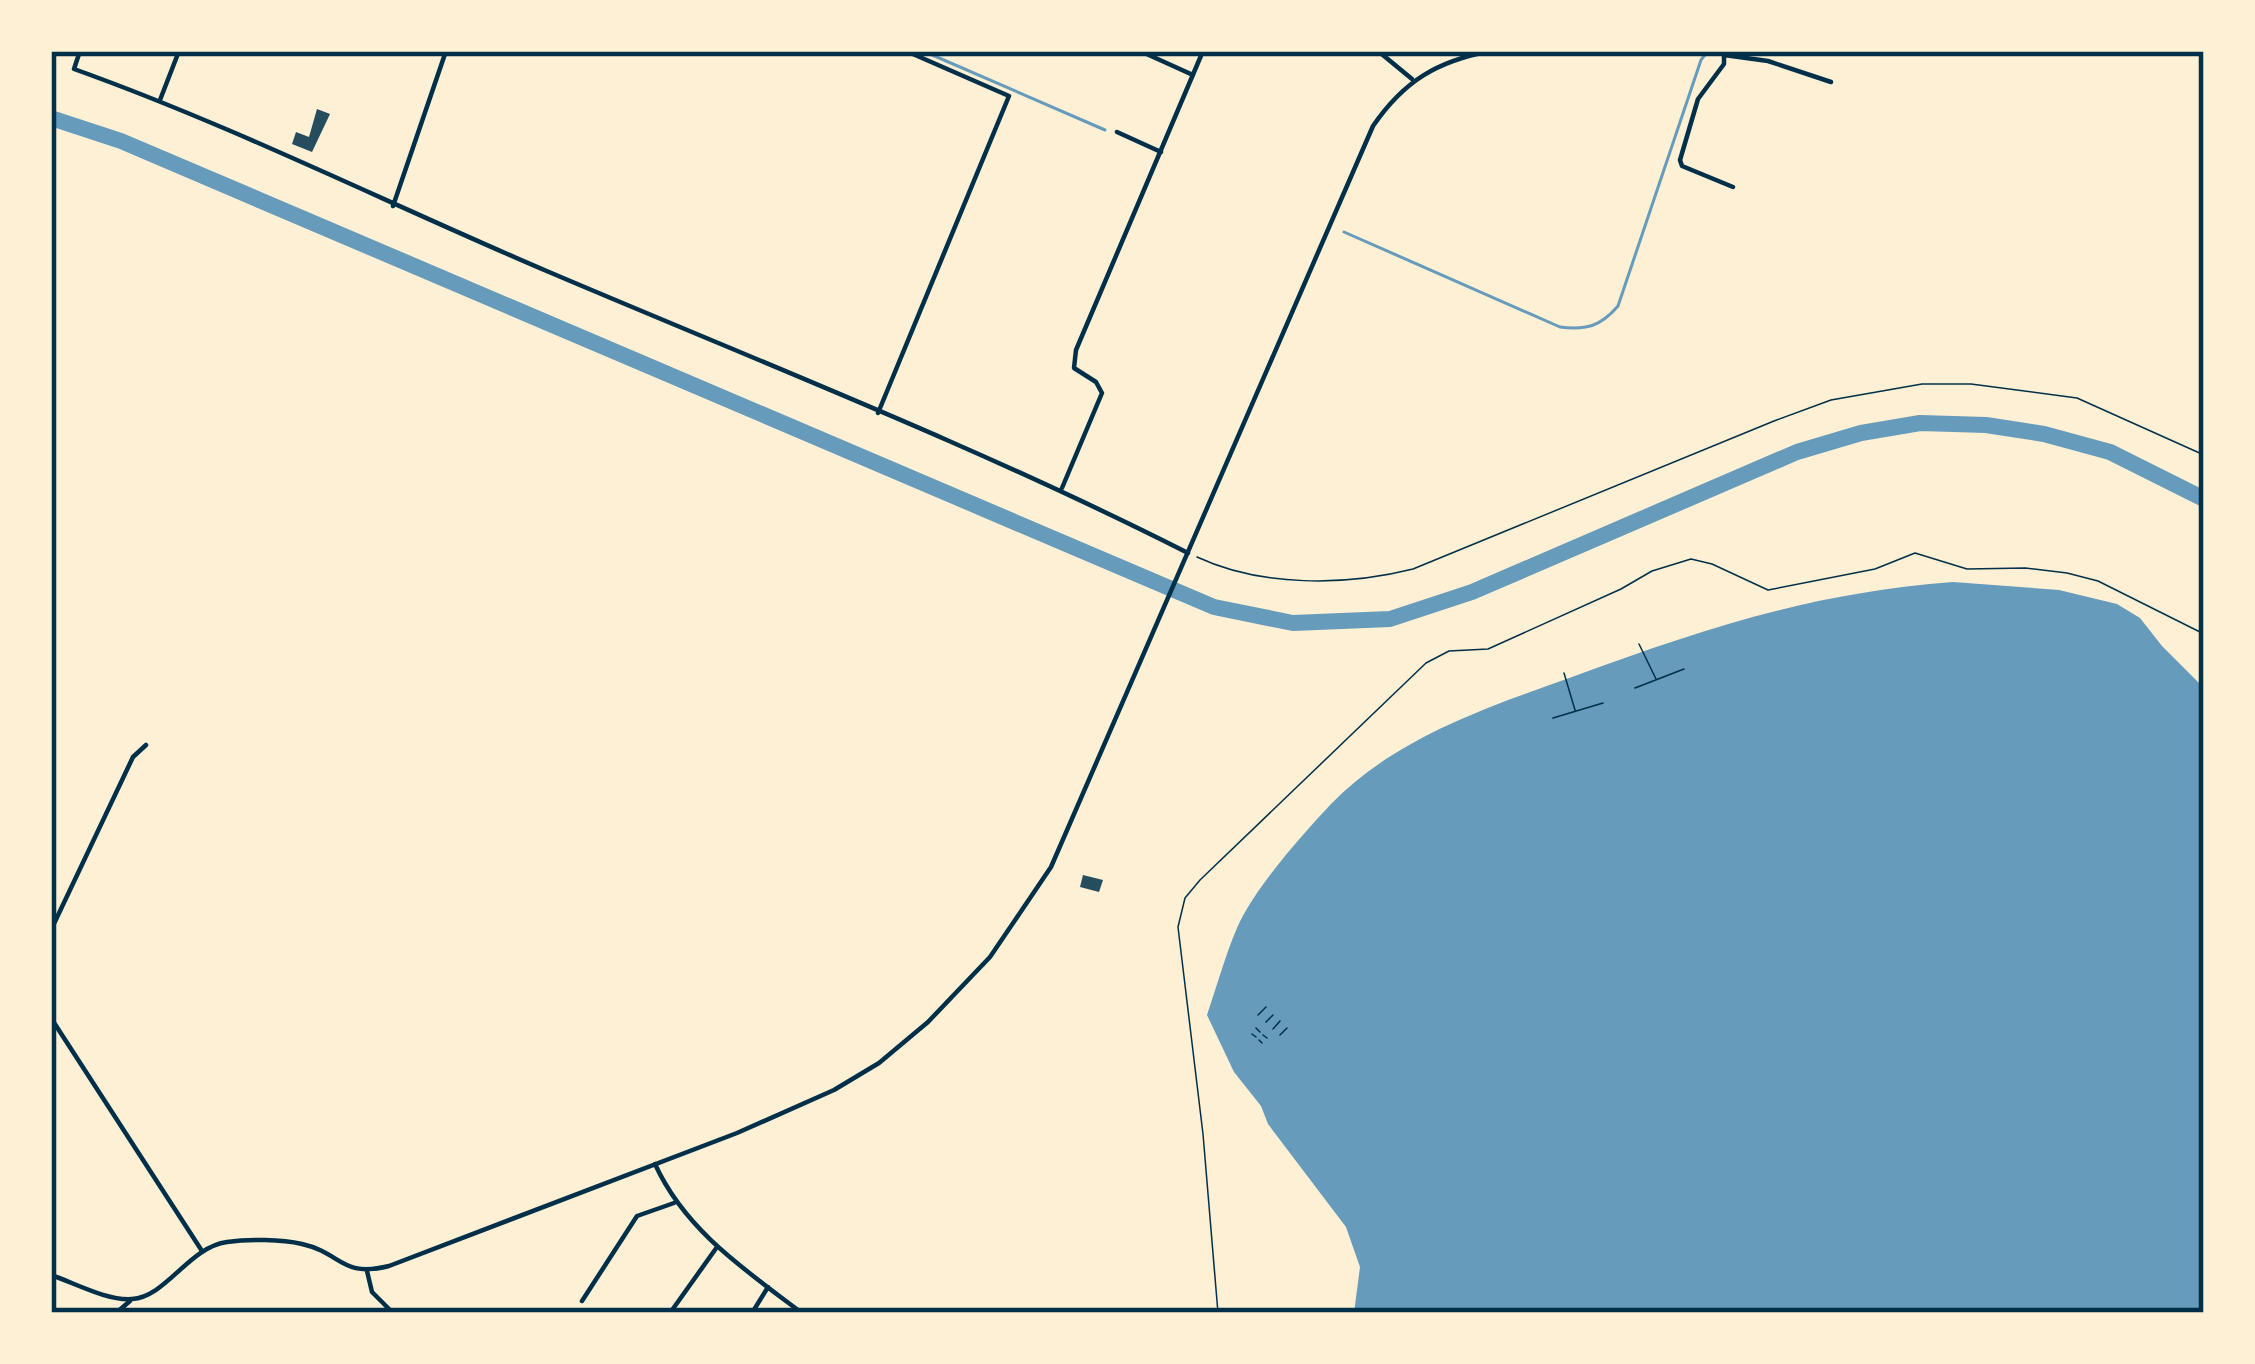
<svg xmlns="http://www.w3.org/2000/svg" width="2255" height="1364" font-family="'Space Grotesk',sans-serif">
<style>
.water{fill:#669bbc}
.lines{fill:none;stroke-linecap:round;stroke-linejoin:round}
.stream{stroke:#669bbc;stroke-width:3}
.river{stroke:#669bbc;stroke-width:16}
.building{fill:#264d5e}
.path{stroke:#003049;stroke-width:1.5}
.minor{stroke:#003049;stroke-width:4.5}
.tertiary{stroke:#003049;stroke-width:4.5}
.neatline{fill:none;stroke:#003049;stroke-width:4.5}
</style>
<rect width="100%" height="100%" fill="#fdf0d5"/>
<path class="water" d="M 1953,582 L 2059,590 L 2117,604 L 2140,618 L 2162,646 L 2204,688 L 2204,1313 L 1354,1313 L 1360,1267 L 1346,1227 L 1268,1124 L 1261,1106 L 1234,1072 L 1207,1015 C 1217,986 1225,956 1237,928 C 1253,890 1302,835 1331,804 C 1395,738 1488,707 1572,677 C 1705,628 1811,593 1953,582 Z"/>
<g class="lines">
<path class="stream" d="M 923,51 L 1105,130
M 1344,232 L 1560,327 C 1586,330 1600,327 1618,306 L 1701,60 L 1708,51"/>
<path class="river" d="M 51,118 L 121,141 L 1214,607 L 1293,623 L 1390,619 L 1472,592 L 1797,452 L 1861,433 L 1920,423 L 1986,425 L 2044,434 L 2110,452 L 2204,499"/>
</g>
<path class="building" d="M 317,109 L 330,114 L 312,152 L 292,144 L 296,132 L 309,137 Z
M 1083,875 L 1103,880 L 1099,892 L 1080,887 Z"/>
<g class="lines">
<path class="path" d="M 1197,557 C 1261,587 1346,586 1413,569 L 1774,421 L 1831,400 L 1922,384 L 1971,384 L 2077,398 L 2204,455
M 1639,644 L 1656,679
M 1564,673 L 1575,710
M 1635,688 L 1684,669
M 1553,718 L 1603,703
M 1258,1015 L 1266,1007
M 1266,1022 L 1273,1015
M 1256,1028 L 1260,1032
M 1273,1029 L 1280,1021
M 1252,1034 L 1256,1037
M 1263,1035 L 1267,1038
M 1280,1035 L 1287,1028
M 1259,1040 L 1262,1043
M 1218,1313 L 1203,1134 L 1178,927 L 1185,898 L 1200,880 L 1426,663 L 1449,651 L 1488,649 L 1621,589 L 1652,571 L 1691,559 L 1712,564 L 1768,590 L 1875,569 L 1915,553 L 1967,569 L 2025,568 L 2067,573 L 2098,581 L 2204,634"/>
<path class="minor" d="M 80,51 L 74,69 C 236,127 391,205 549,272 C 763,363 981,448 1188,553
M 1140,51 L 1193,75
M 1378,51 L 1412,79
M 1724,51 L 1724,64 L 1698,99 L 1680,160 L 1682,166 L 1733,187
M 1724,55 L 1768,61 L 1831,82
M 160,100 L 179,51
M 1117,132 L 1161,152
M 393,206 L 446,51
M 878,413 L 1009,96 L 906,51
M 1062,488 L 1102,393 L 1096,382 L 1074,368 L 1076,350 L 1203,51
M 51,930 L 133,757 L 146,745
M 51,1018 L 202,1251
M 655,1164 C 685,1230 745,1270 802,1313
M 367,1271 L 372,1292 L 393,1313
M 582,1301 L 637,1216 L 674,1203
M 116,1313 L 130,1301
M 670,1313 L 717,1247
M 752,1313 L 768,1287"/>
<path class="tertiary" d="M 51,1275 C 75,1283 107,1301 132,1299 C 166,1297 189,1247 227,1242 C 249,1239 281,1239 302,1244 C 342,1253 341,1278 389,1266 L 737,1133 L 834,1090 L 879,1063 L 928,1022 L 990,957 L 1051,867 L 1373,126 C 1404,81 1437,61 1491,51"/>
</g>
<rect width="2255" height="1364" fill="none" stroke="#fdf0d5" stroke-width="108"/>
<rect x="54" y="54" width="2147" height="1256" class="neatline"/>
</svg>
